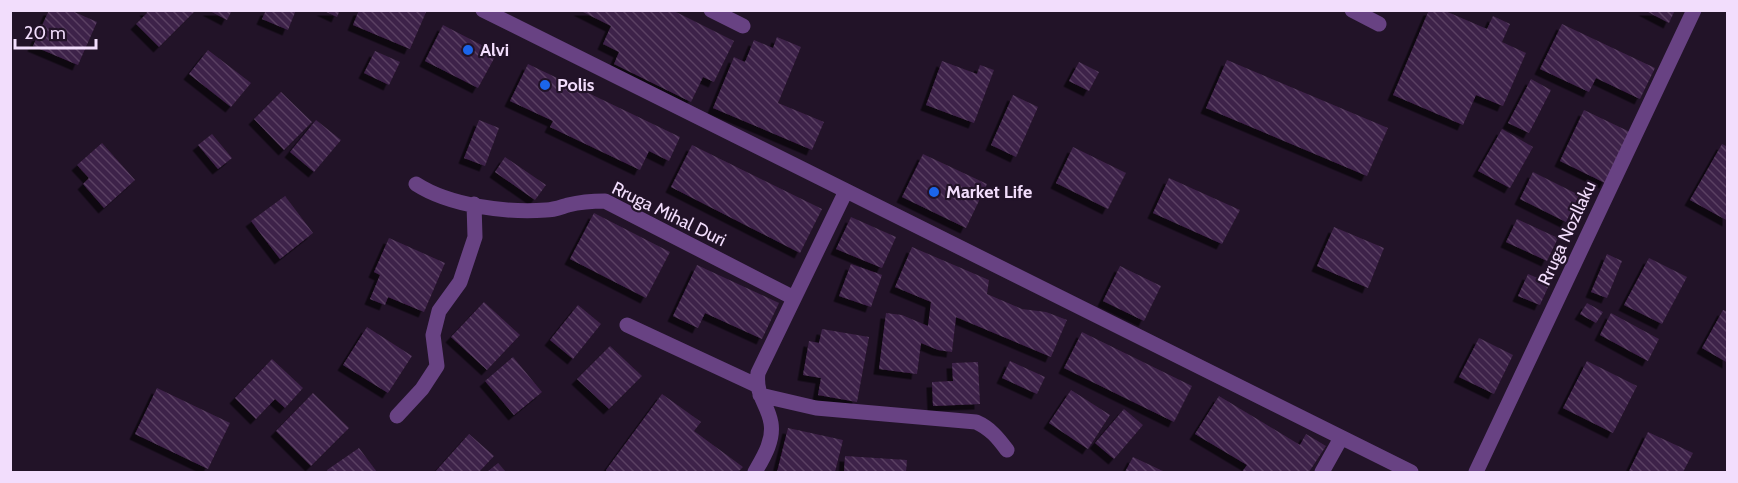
<svg xmlns="http://www.w3.org/2000/svg" width="1738" height="483" font-family="Cabin,sans-serif">
<style>
.building{fill:url(#building-back-hatch);filter:url(#shadow)}
.lines{fill:none;stroke-linecap:round;stroke-linejoin:round}
.minor{stroke:#684283;stroke-width:15}
.poi-dot{fill:#1b65ea;stroke:#221328;stroke-width:2}
.labels{text-anchor:middle;stroke-width:4.5;stroke-linejoin:round;paint-order:stroke}
.poi-label{font-size:18px;font-weight:bold;fill:#f2ddfc;stroke:#221328;text-anchor:start}
.street-label{font-size:18px;fill:#f2ddfc;stroke:#221328}
</style>
<defs>
<pattern id="building-back-hatch" width="6" height="6" patternUnits="userSpaceOnUse" patternTransform="scale(1.5)"><rect width="6" height="6" fill="#3e2148"/><path d="M-1 5l2 2M0 0l6 6M5-1l2 2" fill="none" stroke="#5a4163"/></pattern>
<filter id="shadow"><feDropShadow dx="-5.5" dy="5.5" stdDeviation="0" flood-color="#0009"/></filter>
</defs>
<rect width="100%" height="100%" fill="#221328"/>
<path class="building" d="M 49,10 L 70,10 L 97,22 L 78,65 L 33,46 Z
M 145,10 L 196,10 L 159,47 L 136,24 L 147,13 Z
M 208,10 L 232,10 L 227,20 Z
M 266,10 L 296,10 L 288,30 L 262,19 Z
M 322,10 L 340,10 L 337,17 Z
M 359,10 L 427,10 L 410,49 L 353,25 Z
M 579,10 L 672,10 L 734,41 L 714,82 L 703,77 L 691,102 L 614,64 L 619,52 L 603,44 L 611,26 Z
M 1429,10 L 1443,10 L 1487,29 L 1493,16 L 1510,24 L 1502,42 L 1526,53 L 1503,106 L 1476,95 L 1463,125 L 1393,95 Z
M 1644,10 L 1675,10 L 1669,23 Z
M 1562,24 L 1655,68 L 1640,99 L 1596,78 L 1589,92 L 1540,69 Z
M 443,25 L 497,53 L 478,88 L 425,61 Z
M 777,37 L 801,47 L 778,103 L 824,122 L 812,150 L 713,108 L 734,57 L 745,62 L 754,40 L 773,48 Z
M 208,50 L 251,83 L 231,107 L 189,74 Z
M 375,51 L 400,62 L 389,85 L 364,73 Z
M 1227,60 L 1388,128 L 1367,176 L 1206,108 Z
M 942,61 L 977,74 L 980,65 L 994,70 L 974,123 L 926,105 Z
M 1079,62 L 1099,72 L 1089,91 L 1069,81 Z
M 528,64 L 680,137 L 669,161 L 649,151 L 640,170 L 550,127 L 553,121 L 510,101 Z
M 1531,79 L 1551,90 L 1529,133 L 1508,123 Z
M 281,92 L 312,122 L 284,150 L 254,119 Z
M 1013,95 L 1038,107 L 1016,157 L 991,145 Z
M 1584,110 L 1630,132 L 1605,183 L 1560,161 Z
M 316,120 L 341,140 L 314,172 L 290,152 Z
M 479,120 L 499,128 L 485,166 L 464,158 Z
M 1502,129 L 1533,147 L 1510,188 L 1478,171 Z
M 212,134 L 232,158 L 218,169 L 198,145 Z
M 102,143 L 135,180 L 104,208 L 83,184 L 89,178 L 77,165 Z
M 1722,144 L 1728,147 L 1728,221 L 1690,200 Z
M 692,145 L 822,209 L 800,253 L 671,187 Z
M 1073,147 L 1126,173 L 1108,209 L 1056,183 Z
M 923,154 L 987,184 L 966,228 L 902,197 Z
M 505,157 L 546,185 L 535,200 L 495,172 Z
M 1533,172 L 1579,195 L 1566,222 L 1520,199 Z
M 1169,178 L 1240,210 L 1222,244 L 1153,213 Z
M 285,196 L 313,233 L 280,259 L 251,221 Z
M 594,213 L 670,252 L 646,298 L 570,259 Z
M 851,217 L 896,237 L 882,268 L 836,249 Z
M 1517,219 L 1558,238 L 1547,261 L 1506,242 Z
M 1334,227 L 1384,248 L 1368,288 L 1317,266 Z
M 389,238 L 445,263 L 424,312 L 388,297 L 385,305 L 370,299 L 380,275 L 374,272 Z
M 912,247 L 989,280 L 987,294 L 1022,309 L 1046,312 L 1067,320 L 1051,357 L 956,317 L 952,352 L 938,350 L 921,343 L 917,374 L 879,369 L 886,313 L 902,315 L 928,326 L 931,302 L 895,287 Z
M 1607,254 L 1622,261 L 1607,298 L 1591,292 Z
M 1649,258 L 1687,277 L 1662,324 L 1624,305 Z
M 851,264 L 882,275 L 871,307 L 839,296 Z
M 697,265 L 779,303 L 762,339 L 705,313 L 698,328 L 673,316 Z
M 1120,266 L 1161,286 L 1144,321 L 1103,301 Z
M 1528,274 L 1550,283 L 1540,305 L 1518,296 Z
M 484,302 L 520,335 L 487,370 L 451,337 Z
M 1587,303 L 1603,312 L 1596,323 L 1580,314 Z
M 578,305 L 601,324 L 573,359 L 550,340 Z
M 1723,310 L 1728,312 L 1728,363 L 1702,348 Z
M 1611,313 L 1659,339 L 1648,361 L 1600,335 Z
M 367,327 L 412,356 L 388,393 L 343,365 Z
M 822,329 L 869,337 L 857,402 L 818,395 L 821,378 L 803,375 L 809,341 L 819,343 Z
M 1082,332 L 1192,386 L 1174,422 L 1064,368 Z
M 1479,338 L 1513,355 L 1494,394 L 1459,377 Z
M 610,346 L 642,376 L 609,409 L 577,379 Z
M 513,357 L 542,392 L 514,415 L 485,381 Z
M 272,359 L 303,388 L 285,408 L 275,399 L 256,419 L 235,398 Z
M 1010,361 L 1045,377 L 1037,394 L 1002,378 Z
M 1587,361 L 1637,386 L 1613,433 L 1563,408 Z
M 978,362 L 980,404 L 933,406 L 932,382 L 953,381 L 952,363 Z
M 157,388 L 230,423 L 208,469 L 135,434 Z
M 1071,390 L 1110,415 L 1088,449 L 1049,423 Z
M 313,393 L 349,428 L 311,466 L 276,431 Z
M 662,394 L 701,422 L 694,431 L 743,467 L 738,472 L 608,472 L 606,470 Z
M 1219,396 L 1300,445 L 1306,434 L 1326,446 L 1309,472 L 1242,472 L 1247,465 L 1195,434 Z
M 1124,409 L 1143,425 L 1114,459 L 1095,443 Z
M 788,428 L 843,440 L 835,472 L 777,472 Z
M 1648,432 L 1693,453 L 1683,472 L 1629,471 Z
M 469,434 L 494,456 L 479,472 L 435,472 Z
M 359,448 L 377,472 L 329,472 L 327,470 Z
M 845,456 L 907,460 L 906,472 L 844,472 Z
M 1133,457 L 1165,472 L 1125,472 Z
M 498,463 L 506,472 L 487,472 Z"/>
<g class="lines">
<path class="minor" d="M 483,10 L 1411,472
M 711,10 L 743,26
M 1352,10 L 1379,24
M 416,184 C 450,206 507,213 546,210 C 554,210 561,207 568,205 C 580,202 593,201 605,201 L 794,298
M 627,325 L 756,385
M 760,395 L 816,408 L 976,422 C 990,428 998,438 1007,450
M 397,416 L 422,389 L 437,366 L 433,335 L 439,311 L 460,282 L 475,237 L 474,204
M 755,472 C 763,458 774,441 771,423 C 768,404 755,395 758,373 L 846,191
M 1322,472 L 1341,438
M 1476,472 L 1694,10"/>
</g>
<g class="poi-dot">
<circle cx="468" cy="50" r="6"/>
<circle cx="545" cy="85" r="6"/>
<circle cx="934" cy="192" r="6"/>
</g>
<g class="labels">
<g class="poi-label">
<text x="480" y="56">Alvi</text>
<text x="557" y="91">Polis</text>
<text x="946" y="198">Market Life</text>
</g>
<g class="street-label">
<text transform="translate(669 214) rotate(26)" y="6">Rruga Mihal Duri</text>
<text transform="translate(1567 233) rotate(-65)" y="6">Rruga Nozllaku</text>
</g>
</g>
<rect width="1738" height="483" fill="none" stroke="#f2ddfc" stroke-width="24"/>
<path d="M15 39v9h81v-9" fill="none" stroke="#f2ddfc" stroke-width="3"/>
<text x="24" y="39" font-size="18" fill="#f2ddfc" stroke="#221328" stroke-width="4.5" paint-order="stroke">20 m</text>
</svg>
